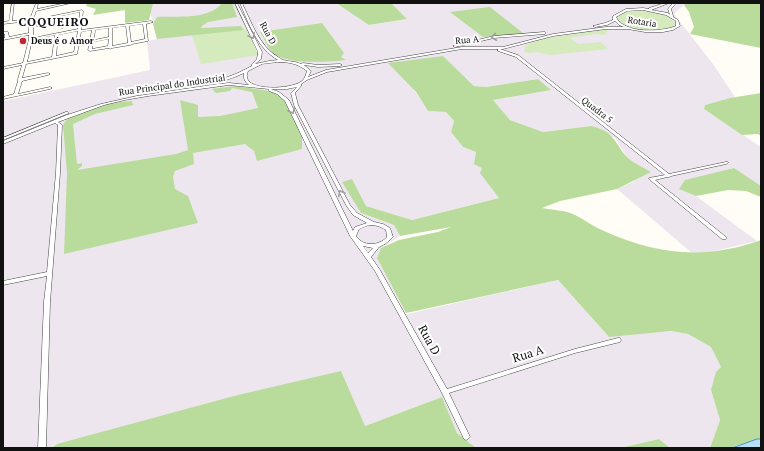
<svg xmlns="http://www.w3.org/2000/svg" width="764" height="451" font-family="'PT Serif',serif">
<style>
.industrial{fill:#eee6ef}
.green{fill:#d5ebbd}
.forest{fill:#b9dc9c}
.water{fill:#b9e0f7;stroke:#3f96cf}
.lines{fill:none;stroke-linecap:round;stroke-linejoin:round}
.minor-casing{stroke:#444;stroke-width:1}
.minor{fill:#fff;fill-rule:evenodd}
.shaded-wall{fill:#3f3936}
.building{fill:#5a524d;stroke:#3f3936}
.oneway{stroke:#a0a0a0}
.poi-dot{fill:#c4262e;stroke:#fff;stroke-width:1.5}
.labels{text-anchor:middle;stroke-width:4;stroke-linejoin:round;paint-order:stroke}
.far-street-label{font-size:9px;fill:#111;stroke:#fff}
.far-poi-label{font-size:9px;font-weight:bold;fill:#111;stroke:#fff;text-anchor:start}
.far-district-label{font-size:12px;font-weight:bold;letter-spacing:1px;fill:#111;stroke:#fff}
.near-street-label{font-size:12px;fill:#111;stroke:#fff}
</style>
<rect width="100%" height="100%" fill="#fffdf5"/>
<path class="industrial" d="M 148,3 L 336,3 L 370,25 L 407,19 L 391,3 L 686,3 L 674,14 L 713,64 L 735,97 L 705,105 L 704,109 L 761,147 L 761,186 L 733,168 L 680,189 L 696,196 L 757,241 L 710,252 L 693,254 L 617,189 L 635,181 L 627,157 L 615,138 L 591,126 L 543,132 L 510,120 L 492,100 L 550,90 L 537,79 L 486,87 L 474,86 L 443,56 L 412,87 L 428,111 L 446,112 L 454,121 L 451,132 L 463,147 L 476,152 L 482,168 L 499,198 L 412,220 L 366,206 L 352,179 L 361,213 L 394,225 L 400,236 L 381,248 L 377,258 L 406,313 L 398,316 L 558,280 L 608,336 L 671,331 L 688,334 L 711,347 L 721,367 L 711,390 L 720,420 L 710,448 L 670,448 L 659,439 L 620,448 L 476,448 L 457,433 L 442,397 L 365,426 L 57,444 L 52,448 L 3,448 L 3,101 L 150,70 L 147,41 L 157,39 Z"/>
<path class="green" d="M 635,10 C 647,11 669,11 675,24 C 667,37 628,29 618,20 L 618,16 L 625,12 Z
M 247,29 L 259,55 L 201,64 L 192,35 Z
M 608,29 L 605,35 L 594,34 L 570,38 L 578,44 L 601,42 L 608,49 L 550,55 L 537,52 L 526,53 L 524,51 L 526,45 L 540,39 Z"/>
<path class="forest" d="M 87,3 L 153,3 L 149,20 L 125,23 L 125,10 L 93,15 L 96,9 L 86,6 Z
M 222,3 L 232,3 L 237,17 L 208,22 L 202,26 L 201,28 L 241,26 L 244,30 L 157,39 L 153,24 L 157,17 C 177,16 209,20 222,3 Z
M 336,3 L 391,3 L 407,19 L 369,25 Z
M 686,3 L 761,3 L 761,48 L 690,34 L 694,27 L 689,12 L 684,5 Z
M 489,7 L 490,7 L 523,33 L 483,37 L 450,12 Z
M 322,23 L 344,53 L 341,57 L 346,60 C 329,62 286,65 273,53 C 268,48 264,38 260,32 Z
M 443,56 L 474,86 L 486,87 L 538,79 L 551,90 L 493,100 L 510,120 L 543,132 L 591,126 C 614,131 614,142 626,156 C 632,163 643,167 651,172 L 617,189 L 560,201 L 542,208 C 552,210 565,210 575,215 C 585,220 594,227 604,231 C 658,255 705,260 761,240 L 761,439 L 735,446 L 732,448 L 710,448 L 720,420 L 711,390 L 716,372 L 721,367 L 711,347 L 688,334 L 671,331 L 609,337 L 558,280 L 406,313 L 377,258 L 381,248 L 399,240 L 438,232 L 451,227 L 400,236 L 394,225 L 361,213 L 342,182 L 352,179 L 366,206 L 412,220 L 499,198 L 480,173 L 482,168 L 474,164 L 476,152 L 463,147 L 451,132 L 454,121 L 446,112 L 428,111 L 416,92 L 388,63 Z
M 235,86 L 269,91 L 277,93 L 283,98 L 302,134 L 302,149 L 257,161 L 254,151 L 245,144 L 193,153 L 194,164 L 175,171 L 173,177 L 175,189 L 188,196 L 198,223 L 64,254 L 67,173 L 63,125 L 67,119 L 111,103 L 132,101 L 133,105 L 95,114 L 73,124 L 77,164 L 82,163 L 82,166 L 77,170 L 176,154 L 188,150 L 180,100 L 198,105 L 198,117 L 220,116 L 258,108 L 252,92 L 232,88 L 230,91 L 216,93 L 212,89 Z
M 761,93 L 761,136 L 758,134 L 742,135 L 704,109 L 705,105 L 730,98 Z
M 734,168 L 761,186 L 761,197 L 746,191 L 728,190 L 696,196 L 679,189 L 685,180 Z
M 341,371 L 365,426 L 442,397 L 457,433 L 476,448 L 52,448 L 57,444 L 234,396 Z
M 659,439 L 670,448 L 620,448 Z"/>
<path class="water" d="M 757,439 L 761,439 L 761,448 L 732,448 Z"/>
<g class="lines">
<defs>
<path id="minor" d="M 12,3 L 14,3 L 12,21 L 30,19 L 36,3 L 38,3 L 37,9 L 66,3 L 71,3 L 36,11 L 33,20 L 82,10 L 83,11 L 81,30 L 151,21 L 153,22 L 146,24 L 148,41 L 132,44 L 130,45 L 112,48 L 110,49 L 109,48 L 90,51 L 88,50 L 90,42 L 79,44 L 77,54 L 26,64 L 22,78 L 48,73 L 50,74 L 48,75 L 22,81 L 18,94 L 50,87 L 52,88 L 50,89 L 3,99 L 3,97 L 14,94 L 18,81 L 17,80 L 18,79 L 22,65 L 3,69 L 3,67 L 23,63 L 29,39 L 29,35 L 3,40 L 3,38 L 5,38 L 5,34 L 3,34 L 3,32 L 8,32 L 9,37 L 29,33 L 29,21 L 3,24 L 3,22 L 9,21 ZM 80,12 L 79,21 L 60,27 L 62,28 L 79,23 L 78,29 L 33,38 L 33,22 ZM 143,24 L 145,39 L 131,42 L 129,26 ZM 126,26 L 128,43 L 112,46 L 112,28 ZM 109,28 L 109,37 L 94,40 L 95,30 ZM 92,30 L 90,40 L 79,42 L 81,32 ZM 78,31 L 74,52 L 56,56 L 58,35 ZM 55,35 L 52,57 L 27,62 L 32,40 ZM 109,39 L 108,46 L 92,49 L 93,42 Z
M 235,3 L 237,3 L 262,52 L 261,59 L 255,64 L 269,61 L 278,60 C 257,48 249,24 240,3 L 242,3 C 251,21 259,46 278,57 C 280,58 281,59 283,60 C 290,62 295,61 301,64 L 303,63 L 318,65 L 340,64 L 342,65 L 340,66 L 318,67 L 304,65 L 311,71 L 308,77 L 326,70 L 462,47 L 503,47 L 553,34 L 606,27 L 624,27 L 619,25 L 615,21 L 607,25 L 595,27 L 593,26 L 605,23 L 613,20 L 613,16 L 626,9 L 643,8 L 649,9 L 649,8 L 665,3 L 669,3 L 651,10 L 668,13 L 670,15 L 668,9 L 673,3 L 676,3 L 671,9 L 673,16 L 673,17 L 678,20 L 680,26 L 673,30 L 663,32 L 645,32 L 628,29 L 606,29 L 553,36 L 503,49 L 462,49 L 327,72 L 307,80 L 301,84 L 301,86 L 295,93 L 298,105 L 350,205 L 357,213 L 374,222 L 383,224 L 390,228 L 393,237 L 392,238 L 385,244 L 379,247 L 371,257 L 380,270 L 447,389 L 575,349 L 618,338 L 620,338 L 621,340 L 620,342 L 575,353 L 449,393 L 470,437 L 468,439 L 466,440 L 464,439 L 442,393 L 375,271 L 350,236 L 285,101 L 277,94 L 269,91 L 268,90 L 269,89 L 229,85 L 148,96 L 125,100 L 104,105 L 58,122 L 62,125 L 60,173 L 50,302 L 46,448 L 38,448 L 44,302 L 47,276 L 3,285 L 3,281 L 47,272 L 56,173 L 58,125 L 55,123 L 3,144 L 3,141 L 67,115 L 101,104 L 137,96 L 218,84 L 229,83 L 249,85 C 245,82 243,78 244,73 C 228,81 209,84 192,87 L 190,86 L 192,85 L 225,78 L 238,73 L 252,66 L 252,64 L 257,59 L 258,52 ZM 643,10 L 666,15 L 676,21 L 676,26 C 662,32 624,34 616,17 L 627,11 ZM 278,62 C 290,62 298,64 307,71 C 306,74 305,78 303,80 C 295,89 254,91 248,80 C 246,77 247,74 248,71 L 262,64 ZM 297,87 L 291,93 L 294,105 L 346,205 L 353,215 L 367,223 L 355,227 L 353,231 L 289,100 L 279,92 L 271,89 L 287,89 ZM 369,225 C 375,225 380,226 386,230 L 387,237 C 379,246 363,247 356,236 L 359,229 ZM 363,246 L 373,248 L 368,253 Z
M 544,32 L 545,32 L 545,34 L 494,38 L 455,47 L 453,46 L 494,36 Z
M 498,49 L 500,49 L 518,55 L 669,174 L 726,162 L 728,162 L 728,163 L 726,164 L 671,176 L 669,177 L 667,177 L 655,180 L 726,237 L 727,238 L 726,239 L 722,239 L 649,179 L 649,178 L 665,175 L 516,57 L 498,51 Z
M 66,112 L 68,112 L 69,113 L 3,140 L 3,138 Z"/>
</defs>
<use href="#minor" class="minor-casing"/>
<use href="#minor" class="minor"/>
</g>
<path class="shaded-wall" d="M 42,22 L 44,25 L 37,27 L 35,23 Z"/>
<path class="building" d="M 41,18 L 42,22 L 35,23 L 33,20 Z"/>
<defs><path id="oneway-chevron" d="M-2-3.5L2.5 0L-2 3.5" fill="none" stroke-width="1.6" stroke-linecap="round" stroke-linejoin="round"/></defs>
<g class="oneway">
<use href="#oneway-chevron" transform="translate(252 36) rotate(63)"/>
<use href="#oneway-chevron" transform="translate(494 37) rotate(172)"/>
<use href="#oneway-chevron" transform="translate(292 111) rotate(64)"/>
<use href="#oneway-chevron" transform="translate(341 193) rotate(-117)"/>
</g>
<circle class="poi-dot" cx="23" cy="41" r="4"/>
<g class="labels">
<g class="far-street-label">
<text transform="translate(642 22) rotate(9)" y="3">Rotaria</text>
<text transform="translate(268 33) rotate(61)" y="3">Rua D</text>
<text transform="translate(467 40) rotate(-5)" y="3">Rua A</text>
<text transform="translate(172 85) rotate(-8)" y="3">Rua Principal do Industrial</text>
<text transform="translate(597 110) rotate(38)" y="3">Quadra 5</text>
</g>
<g class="far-poi-label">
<text x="31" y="44">Deus é o Amor</text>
</g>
<g class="far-district-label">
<text x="54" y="26">COQUEIRO</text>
</g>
<g class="near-street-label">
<text transform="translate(429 340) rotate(61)" y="4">Rua D</text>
<text transform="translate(528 354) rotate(-17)" y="4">Rua A</text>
</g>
</g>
<rect width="764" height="451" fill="none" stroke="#111111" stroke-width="8"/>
</svg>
